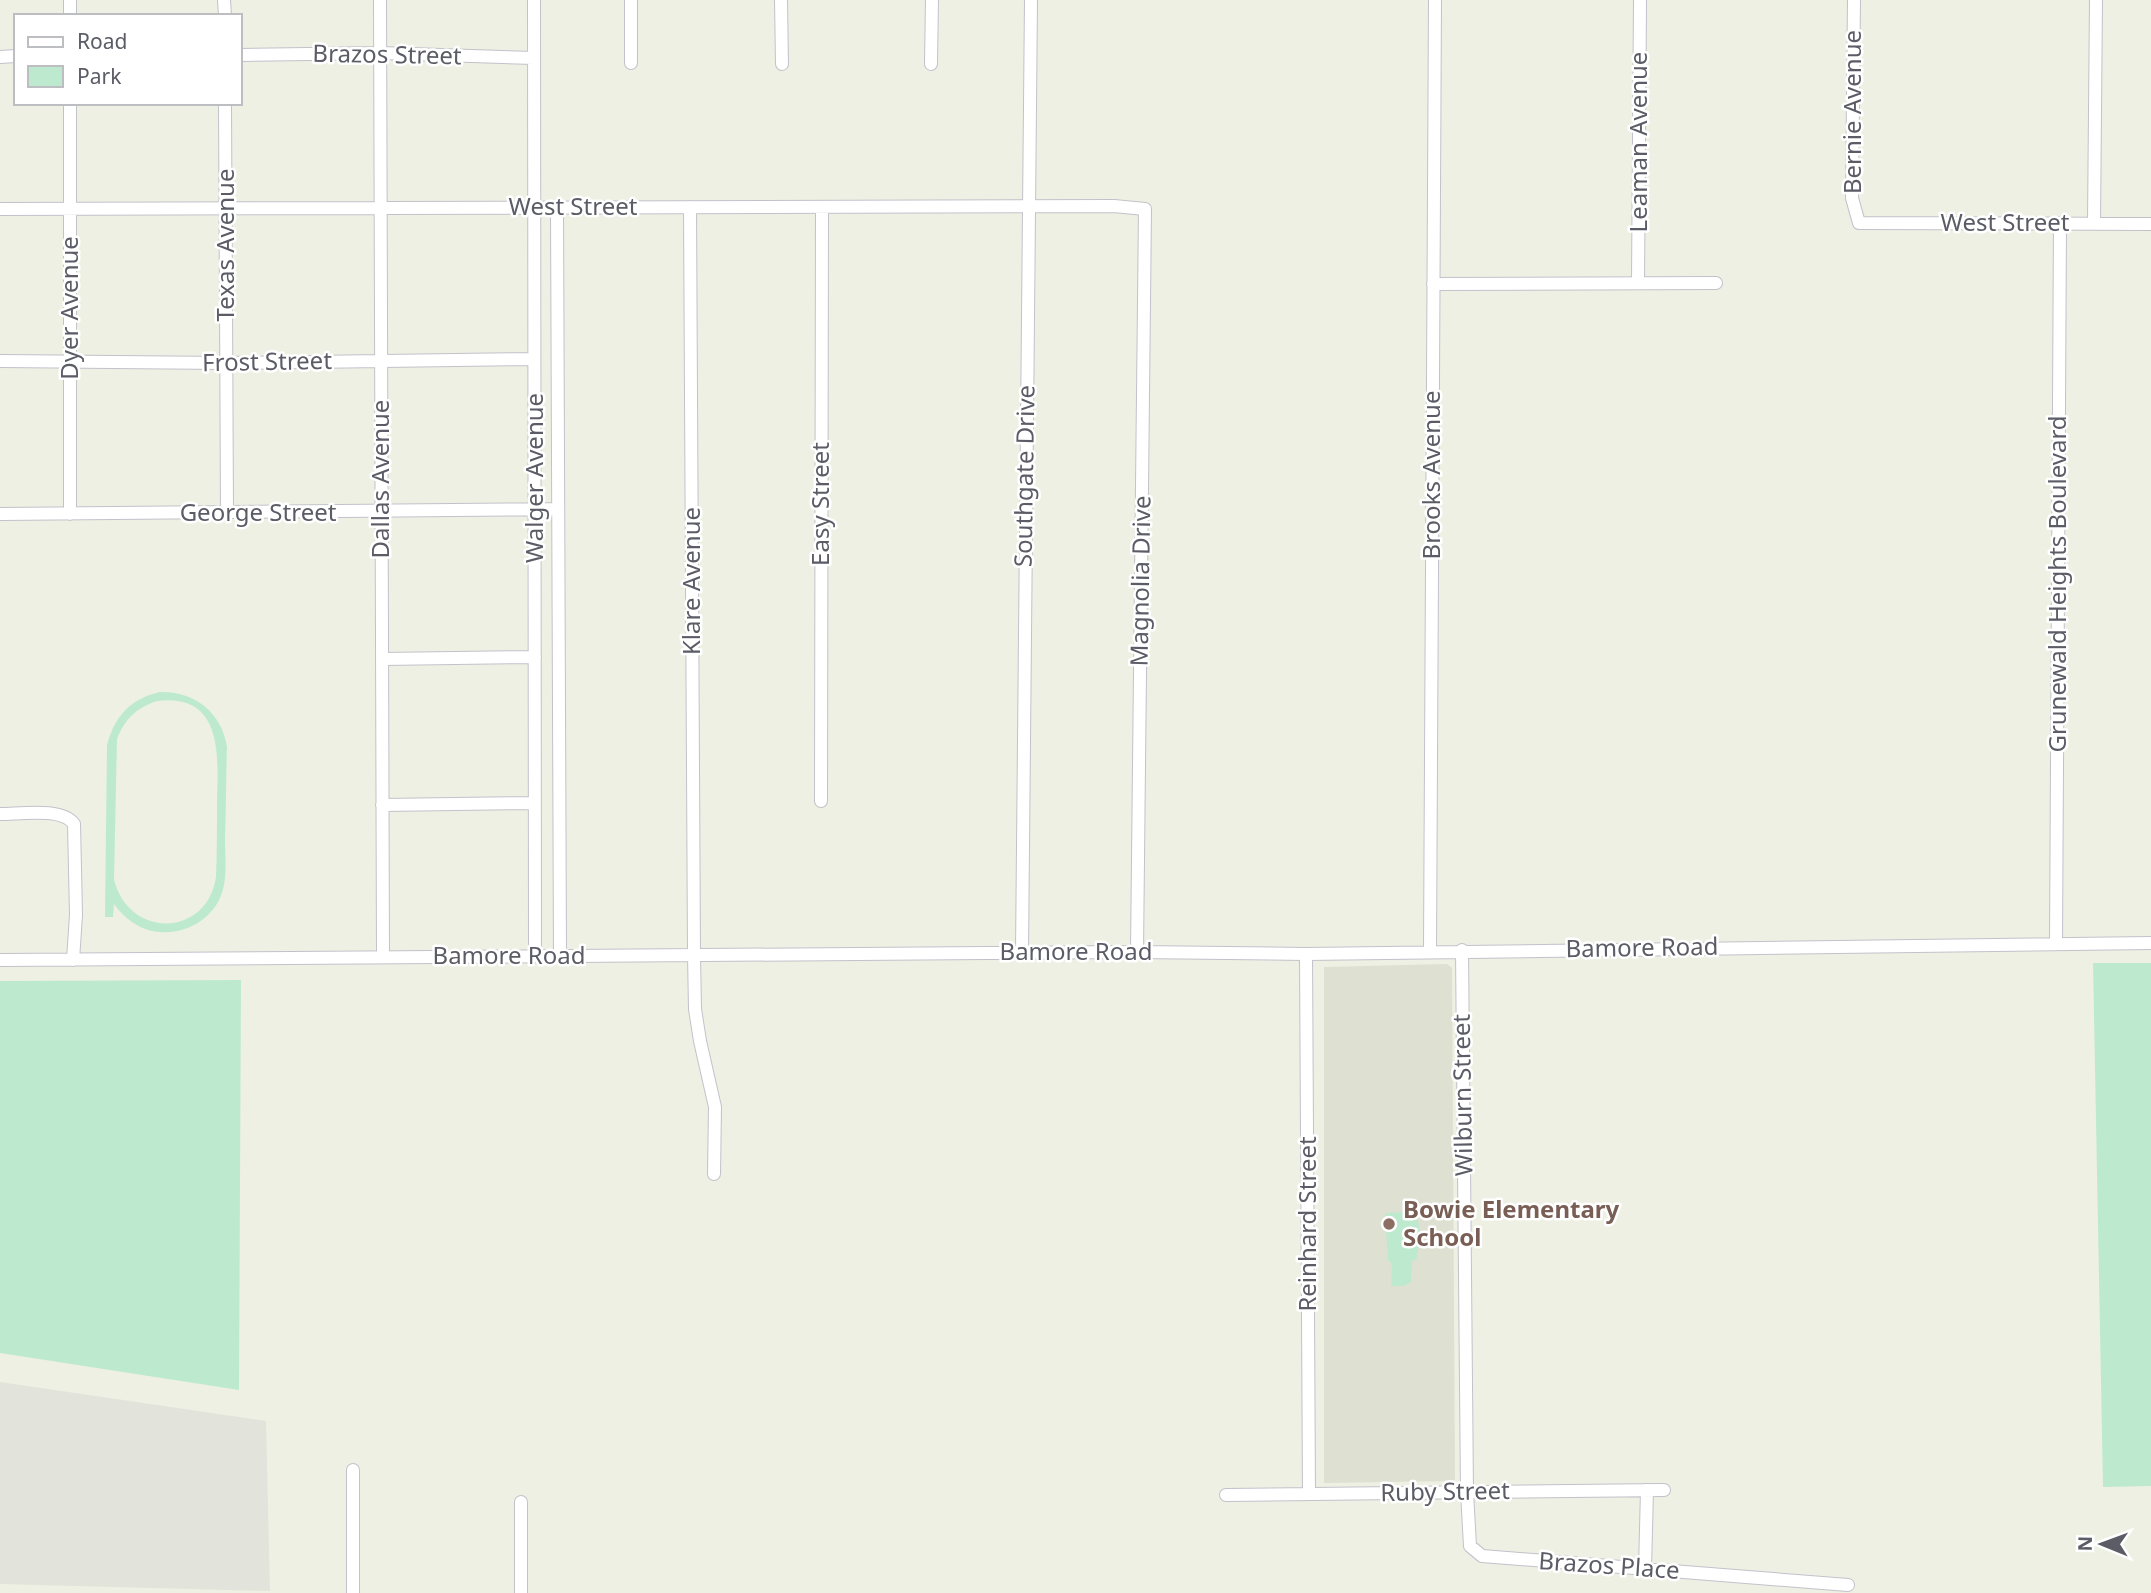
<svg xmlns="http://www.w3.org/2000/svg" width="2151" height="1593" font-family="'Noto Sans',sans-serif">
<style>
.industrial{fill:#e2e3db}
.education{fill:#dee0d2}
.green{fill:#bdeace;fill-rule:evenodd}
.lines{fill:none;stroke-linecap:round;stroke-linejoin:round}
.minor-casing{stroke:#c2c2cb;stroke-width:14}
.minor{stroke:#fff;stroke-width:12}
.education-dot{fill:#8d6e63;stroke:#fff;stroke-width:2.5}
.labels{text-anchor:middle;stroke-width:5;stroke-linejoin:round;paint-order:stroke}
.street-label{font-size:24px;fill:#5b5c66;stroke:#fff}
.education-label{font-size:24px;font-weight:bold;fill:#785e54;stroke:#fff;text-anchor:start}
</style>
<rect width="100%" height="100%" fill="#eef0e3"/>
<path class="industrial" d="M 0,1382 L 266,1421 L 270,1591 L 0,1584 Z"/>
<path class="education" d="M 1447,964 L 1452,968 L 1455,1481 L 1324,1483 L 1324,967 Z"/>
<path class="green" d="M 160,692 C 195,691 222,713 227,747 C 226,778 226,808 225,839 C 225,858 228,880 220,898 C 211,918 190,931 169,932 C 146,934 127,922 114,904 L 113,917 L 105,917 L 107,745 C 115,716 130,699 160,692 ZM 157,701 C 224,693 218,757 217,802 C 217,827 217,852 216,877 C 207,938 128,939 114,879 L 117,739 C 125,719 136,708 157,701 Z
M 2093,963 L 2151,963 L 2151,1486 L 2103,1487 Z
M 241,980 L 239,1390 L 0,1353 L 0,981 Z
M 1415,1211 C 1421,1223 1420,1247 1416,1260 L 1412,1261 L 1411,1282 L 1404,1286 L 1391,1286 L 1392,1264 L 1388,1260 L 1385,1215 L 1387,1213 Z"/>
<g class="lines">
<defs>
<path id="minor" d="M 224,0 L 225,16
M 380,0 L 383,957
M 534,0 L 535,956
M 631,0 L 631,63
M 781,0 L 782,64
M 1854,0 L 1852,198 L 1859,223 L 2151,224
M 70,16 L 70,0
M 240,55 L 380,53 L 534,58
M 0,57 L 16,56
M 931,64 L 932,0
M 225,103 L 227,512
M 557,207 L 560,956
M 690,207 L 694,955 L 695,1009 L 700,1041 L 715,1107 L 714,1174
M 0,209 L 1114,206 L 1145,209 L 1137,952
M 2094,223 L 2096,0
M 1638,283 L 1640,0
M 1433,284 L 1716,283
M 0,361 L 226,363 L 534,359
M 0,514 L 558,509
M 70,514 L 70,103
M 382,659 L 535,657
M 821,801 L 822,207
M 382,805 L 535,803
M 0,814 C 20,814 62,807 74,824 L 76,915 L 73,960
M 2056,944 L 2060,223
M 1430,950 L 1435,0
M 1462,950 L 1467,1492 L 1470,1546 L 1482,1556 L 1848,1585
M 1022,953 L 1031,0
M 1306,954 L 1309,1494
M 0,960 L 1137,952 L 1306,954 L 2151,943
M 353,1470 L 353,1593
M 1226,1495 L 1664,1490
M 521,1502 L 521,1593
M 1645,1569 L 1647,1490"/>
</defs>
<use href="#minor" class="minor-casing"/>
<use href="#minor" class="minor"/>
</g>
<circle class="education-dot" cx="1389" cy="1224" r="7"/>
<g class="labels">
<g class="street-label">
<text transform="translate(387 55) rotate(1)" y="8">Brazos Street</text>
<text transform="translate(1853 112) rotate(-90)" y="8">Bernie Avenue</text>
<text transform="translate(1639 142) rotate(-90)" y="8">Leaman Avenue</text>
<text x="573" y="215">West Street</text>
<text x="2005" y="231">West Street</text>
<text transform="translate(226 245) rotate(-90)" y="8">Texas Avenue</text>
<text transform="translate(70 308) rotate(-90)" y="8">Dyer Avenue</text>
<text transform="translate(267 362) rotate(-1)" y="8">Frost Street</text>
<text transform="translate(1432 475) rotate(-90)" y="8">Brooks Avenue</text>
<text transform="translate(1025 476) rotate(-89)" y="8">Southgate Drive</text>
<text transform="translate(535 478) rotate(-90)" y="8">Walger Avenue</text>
<text transform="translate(381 479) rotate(-90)" y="8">Dallas Avenue</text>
<text transform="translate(821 504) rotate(-90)" y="8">Easy Street</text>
<text x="258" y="521">George Street</text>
<text transform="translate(692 581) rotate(-90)" y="8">Klare Avenue</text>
<text transform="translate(1141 581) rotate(-89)" y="8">Magnolia Drive</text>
<text transform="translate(2058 584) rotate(-90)" y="8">Grunewald Heights Boulevard</text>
<text transform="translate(1642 948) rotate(-1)" y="8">Bamore Road</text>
<text x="1076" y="960">Bamore Road</text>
<text x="509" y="964">Bamore Road</text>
<text transform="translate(1463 1095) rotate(-91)" y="8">Wilburn Street</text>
<text transform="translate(1308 1224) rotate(-90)" y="8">Reinhard Street</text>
<text transform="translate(1445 1492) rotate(-1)" y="8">Ruby Street</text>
<text transform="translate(1609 1566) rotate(4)" y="8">Brazos Place</text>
</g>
<g class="education-label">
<text x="1403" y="1218">Bowie Elementary<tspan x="1403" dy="28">School</tspan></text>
</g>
</g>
<rect x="14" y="14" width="228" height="91" fill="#ffffff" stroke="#bdbec2" stroke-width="2"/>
<rect x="28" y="37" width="35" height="10" fill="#ffffff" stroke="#bdbec2" stroke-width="2"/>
<text x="77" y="49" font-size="21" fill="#5b5c66">Road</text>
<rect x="28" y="66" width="35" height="21" fill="#bdeace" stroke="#bdbec2" stroke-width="2"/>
<text x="77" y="84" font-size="21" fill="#5b5c66">Park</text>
<g transform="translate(2102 1544) rotate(271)" stroke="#ffffff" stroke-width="5" paint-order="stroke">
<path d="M0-5L12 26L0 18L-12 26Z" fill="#5b5c66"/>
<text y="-10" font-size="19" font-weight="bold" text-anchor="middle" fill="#5b5c66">N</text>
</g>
</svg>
